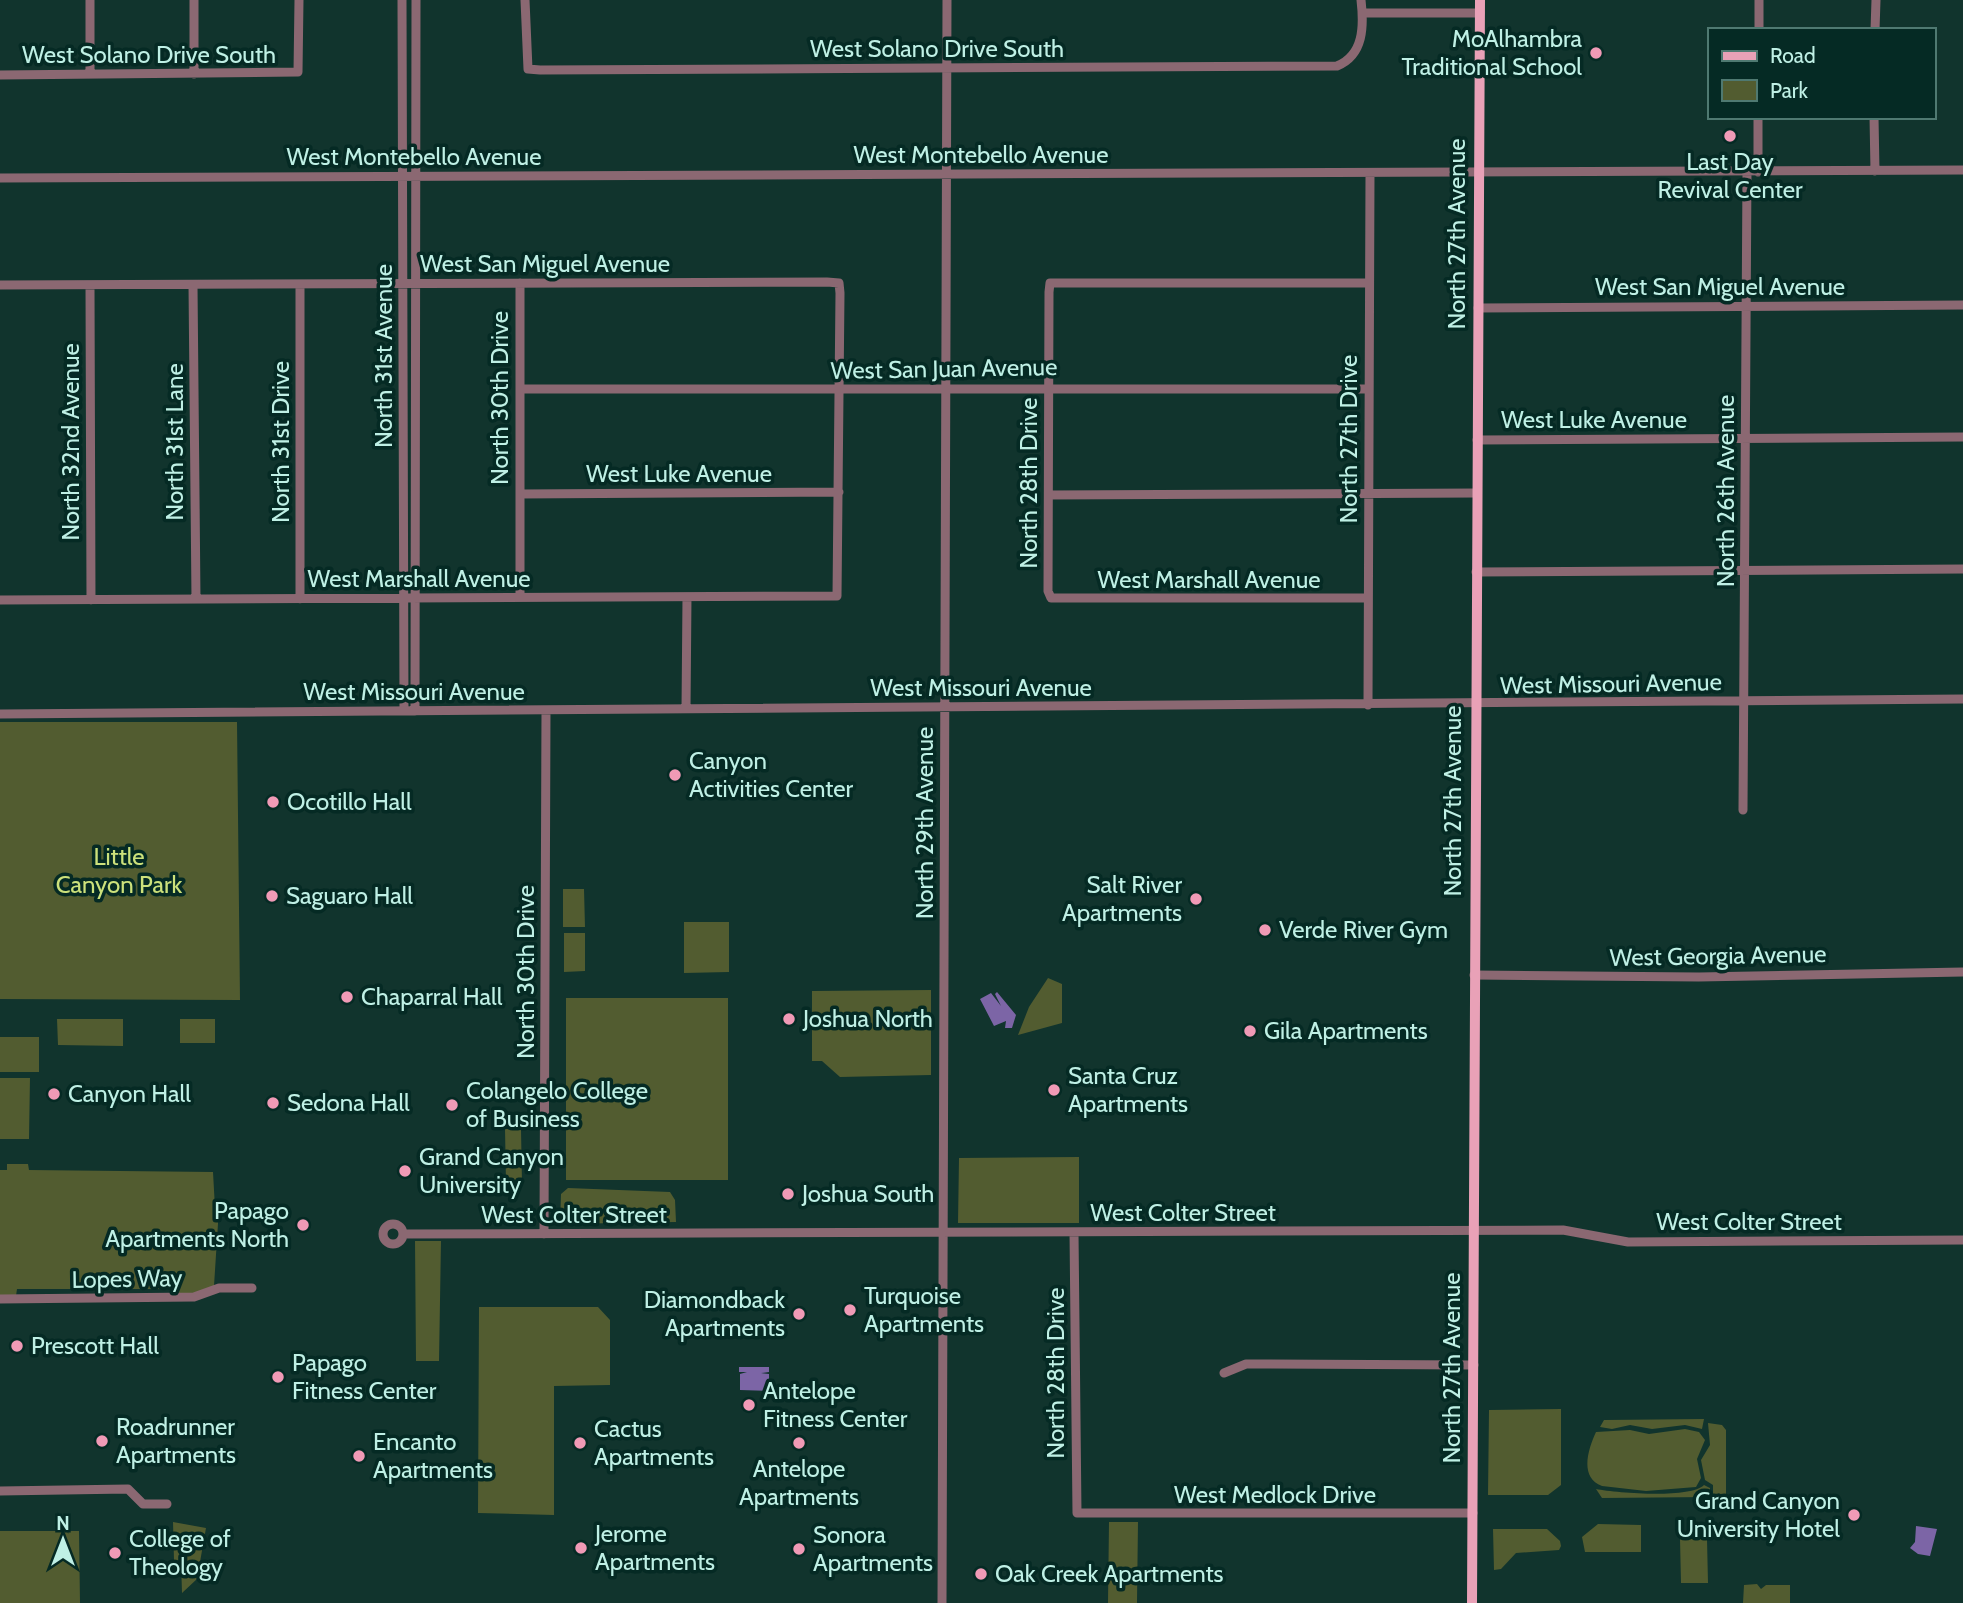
<svg xmlns="http://www.w3.org/2000/svg" width="1963" height="1603" font-family="Cabin,sans-serif">
<style>
.green{fill:#525c30}
.water{fill:#7c65a6}
.lines{fill:none;stroke-linecap:round;stroke-linejoin:round}
.minor{stroke:#8b6872;stroke-width:9}
.major{stroke:#e9a1b7;stroke-width:10}
.poi-dot{fill:#f09ab6;stroke:#052a24;stroke-width:2.5}
.labels{text-anchor:middle;stroke-width:7;stroke-linejoin:round;paint-order:stroke}
.poi-label{font-size:24px;fill:#bff0e5;stroke:#052a24;text-anchor:start}
.street-label{font-size:24px;fill:#bff0e5;stroke:#052a24}
.park-label{font-size:24px;fill:#cce17b;stroke:#052a24}
</style>
<rect width="100%" height="100%" fill="#11342d"/>
<path class="green" d="M 0,722 L 237,722 L 240,1000 L 0,999 Z
M 563,889 L 584,889 L 585,927 L 563,927 Z
M 684,922 L 729,922 L 729,972 L 684,973 Z
M 564,933 L 585,933 L 585,971 L 564,972 Z
M 1048,978 L 1062,984 L 1062,1023 L 1018,1035 L 1029,1007 Z
M 931,990 L 931,1075 L 840,1077 L 822,1061 L 812,1061 L 812,991 Z
M 566,998 L 728,998 L 728,1180 L 566,1180 Z
M 57,1019 L 123,1019 L 123,1046 L 58,1045 Z
M 180,1019 L 215,1019 L 215,1043 L 180,1043 Z
M 0,1037 L 39,1037 L 39,1072 L 0,1072 Z
M 0,1078 L 30,1078 L 29,1139 L 0,1139 Z
M 505,1129 L 521,1129 L 522,1183 L 506,1183 Z
M 1079,1157 L 1079,1223 L 958,1223 L 959,1158 Z
M 7,1164 L 28,1164 L 29,1170 L 213,1172 L 215,1208 L 219,1208 L 214,1286 C 199,1293 184,1299 169,1289 L 17,1289 L 16,1296 L 0,1296 L 0,1170 L 7,1170 Z
M 568,1188 L 670,1192 L 675,1200 L 676,1222 L 560,1224 L 561,1194 Z
M 415,1241 L 441,1241 L 439,1361 L 416,1361 Z
M 479,1307 L 598,1307 L 610,1320 L 610,1385 L 554,1386 L 554,1515 L 478,1513 Z
M 1561,1409 L 1561,1485 L 1548,1495 L 1488,1495 L 1489,1410 Z
M 1704,1419 L 1702,1429 L 1685,1425 L 1652,1429 L 1630,1425 L 1612,1429 L 1600,1427 L 1604,1420 Z
M 1708,1423 L 1722,1425 L 1726,1430 L 1726,1500 L 1713,1500 L 1713,1485 L 1705,1480 L 1701,1460 L 1710,1445 Z
M 1685,1429 L 1699,1432 L 1705,1440 L 1697,1459 L 1701,1478 L 1696,1487 L 1646,1491 L 1602,1486 C 1579,1478 1588,1449 1596,1432 L 1630,1430 L 1649,1434 Z
M 1704,1485 L 1710,1488 L 1710,1497 L 1602,1498 L 1596,1489 C 1617,1493 1690,1499 1704,1485 Z
M 173,1522 L 206,1528 L 197,1579 L 182,1593 L 181,1561 L 174,1560 Z
M 1109,1522 L 1138,1522 L 1137,1603 L 1108,1603 Z
M 1598,1524 L 1641,1525 L 1641,1552 L 1585,1552 L 1582,1537 Z
M 1493,1529 L 1547,1529 L 1560,1541 L 1561,1546 L 1559,1550 L 1516,1553 L 1501,1569 L 1494,1570 Z
M 0,1531 L 79,1531 L 80,1603 L 0,1603 Z
M 1680,1539 L 1707,1539 L 1708,1583 L 1681,1583 Z
M 1757,1584 L 1761,1589 L 1766,1585 L 1790,1585 L 1790,1603 L 1743,1603 L 1744,1585 Z"/>
<path class="water" d="M 997,992 L 1016,1015 L 1012,1028 L 1005,1028 L 1006,1021 L 994,1026 L 980,999 L 991,993 L 1001,1006 L 995,994 Z
M 739,1367 L 769,1367 L 769,1372 L 761,1373 L 769,1374 L 769,1391 L 740,1390 L 740,1374 L 747,1372 L 739,1372 Z
M 1916,1526 L 1937,1529 L 1930,1556 L 1918,1554 L 1910,1548 L 1915,1542 Z"/>
<g class="lines">
<path class="minor" d="M 90,0 L 90,74
M 194,0 L 194,74
M 402,0 L 404,711
M 525,0 L 528,69 L 540,70 L 1337,66 C 1364,55 1364,26 1361,0
M 1362,13 L 1480,13
M 1759,30 L 1759,0
M 1875,30 L 1876,0
M 0,75 L 298,72 L 299,0
M 1874,117 L 1875,171
M 1758,172 L 1758,117
M 0,178 L 1963,170
M 520,283 L 520,597
M 0,285 L 827,282 L 839,283 L 840,293 L 837,596 L 0,600
M 90,285 L 91,600
M 193,285 L 196,599
M 300,285 L 300,599
M 1478,308 L 1963,305
M 520,389 L 1369,389
M 1477,440 L 1963,437
M 520,494 L 839,492
M 1049,495 L 1477,493
M 1476,572 L 1963,569
M 1368,598 L 1051,598 L 1048,591 L 1049,292 L 1050,283 L 1369,283
M 1368,705 L 1370,174
M 686,709 L 687,597
M 415,711 L 416,0
M 0,714 L 1963,699
M 1743,810 L 1747,172
M 1474,975 L 1699,977 L 1963,972
M383 1234a10 10 0 1 1 20 0a10 10 0 1 1-20 0Z
M 1074,1232 L 1077,1513 L 1473,1513
M 403,1234 L 1563,1230 L 1628,1242 L 1963,1240
M 544,1234 L 546,710
M 0,1299 L 194,1297 L 219,1288 L 252,1288
M 1224,1373 L 1246,1364 L 1474,1365
M 0,1491 L 128,1489 L 143,1504 L 167,1504
M 942,1603 L 947,0"/>
<path class="major" d="M 1472,1603 L 1480,0"/>
</g>
<g class="poi-dot">
<circle cx="1596" cy="53" r="7"/>
<circle cx="1730" cy="136" r="7"/>
<circle cx="675" cy="775" r="7"/>
<circle cx="273" cy="802" r="7"/>
<circle cx="272" cy="896" r="7"/>
<circle cx="1196" cy="899" r="7"/>
<circle cx="1265" cy="930" r="7"/>
<circle cx="347" cy="997" r="7"/>
<circle cx="789" cy="1019" r="7"/>
<circle cx="1250" cy="1031" r="7"/>
<circle cx="1054" cy="1090" r="7"/>
<circle cx="54" cy="1094" r="7"/>
<circle cx="273" cy="1103" r="7"/>
<circle cx="452" cy="1105" r="7"/>
<circle cx="405" cy="1171" r="7"/>
<circle cx="788" cy="1194" r="7"/>
<circle cx="303" cy="1225" r="7"/>
<circle cx="850" cy="1310" r="7"/>
<circle cx="799" cy="1314" r="7"/>
<circle cx="17" cy="1346" r="7"/>
<circle cx="278" cy="1377" r="7"/>
<circle cx="749" cy="1405" r="7"/>
<circle cx="102" cy="1441" r="7"/>
<circle cx="580" cy="1443" r="7"/>
<circle cx="799" cy="1443" r="7"/>
<circle cx="359" cy="1456" r="7"/>
<circle cx="1854" cy="1515" r="7"/>
<circle cx="581" cy="1548" r="7"/>
<circle cx="799" cy="1549" r="7"/>
<circle cx="115" cy="1553" r="7"/>
<circle cx="981" cy="1574" r="7"/>
</g>
<g class="labels">
<g class="poi-label">
<text x="1582" y="47" text-anchor="end">MoAlhambra<tspan x="1582" dy="28">Traditional School</tspan></text>
<text x="1730" y="170" text-anchor="middle">Last Day<tspan x="1730" dy="28">Revival Center</tspan></text>
<text x="689" y="769">Canyon<tspan x="689" dy="28">Activities Center</tspan></text>
<text x="287" y="810">Ocotillo Hall</text>
<text x="1182" y="893" text-anchor="end">Salt River<tspan x="1182" dy="28">Apartments</tspan></text>
<text x="286" y="904">Saguaro Hall</text>
<text x="1279" y="938">Verde River Gym</text>
<text x="361" y="1005">Chaparral Hall</text>
<text x="803" y="1027">Joshua North</text>
<text x="1264" y="1039">Gila Apartments</text>
<text x="1068" y="1084">Santa Cruz<tspan x="1068" dy="28">Apartments</tspan></text>
<text x="466" y="1099">Colangelo College<tspan x="466" dy="28">of Business</tspan></text>
<text x="68" y="1102">Canyon Hall</text>
<text x="287" y="1111">Sedona Hall</text>
<text x="419" y="1165">Grand Canyon<tspan x="419" dy="28">University</tspan></text>
<text x="802" y="1202">Joshua South</text>
<text x="289" y="1219" text-anchor="end">Papago<tspan x="289" dy="28">Apartments North</tspan></text>
<text x="864" y="1304">Turquoise<tspan x="864" dy="28">Apartments</tspan></text>
<text x="785" y="1308" text-anchor="end">Diamondback<tspan x="785" dy="28">Apartments</tspan></text>
<text x="31" y="1354">Prescott Hall</text>
<text x="292" y="1371">Papago<tspan x="292" dy="28">Fitness Center</tspan></text>
<text x="763" y="1399">Antelope<tspan x="763" dy="28">Fitness Center</tspan></text>
<text x="116" y="1435">Roadrunner<tspan x="116" dy="28">Apartments</tspan></text>
<text x="594" y="1437">Cactus<tspan x="594" dy="28">Apartments</tspan></text>
<text x="373" y="1450">Encanto<tspan x="373" dy="28">Apartments</tspan></text>
<text x="799" y="1477" text-anchor="middle">Antelope<tspan x="799" dy="28">Apartments</tspan></text>
<text x="1840" y="1509" text-anchor="end">Grand Canyon<tspan x="1840" dy="28">University Hotel</tspan></text>
<text x="595" y="1542">Jerome<tspan x="595" dy="28">Apartments</tspan></text>
<text x="813" y="1543">Sonora<tspan x="813" dy="28">Apartments</tspan></text>
<text x="129" y="1547">College of<tspan x="129" dy="28">Theology</tspan></text>
<text x="995" y="1582">Oak Creek Apartments</text>
</g>
<g class="street-label">
<text x="937" y="57">West Solano Drive South</text>
<text x="149" y="63">West Solano Drive South</text>
<text x="981" y="163">West Montebello Avenue</text>
<text x="414" y="165">West Montebello Avenue</text>
<text transform="translate(1457 234) rotate(-90)" y="8">North 27th Avenue</text>
<text x="545" y="272">West San Miguel Avenue</text>
<text x="1720" y="295">West San Miguel Avenue</text>
<text transform="translate(384 356) rotate(-90)" y="8">North 31st Avenue</text>
<text transform="translate(944 369) rotate(-1)" y="8">West San Juan Avenue</text>
<text transform="translate(500 398) rotate(-90)" y="8">North 30th Drive</text>
<text x="1594" y="428">West Luke Avenue</text>
<text transform="translate(1349 439) rotate(-90)" y="8">North 27th Drive</text>
<text transform="translate(71 442) rotate(-90)" y="8">North 32nd Avenue</text>
<text transform="translate(175 442) rotate(-90)" y="8">North 31st Lane</text>
<text transform="translate(281 442) rotate(-90)" y="8">North 31st Drive</text>
<text x="679" y="482">West Luke Avenue</text>
<text transform="translate(1029 483) rotate(-90)" y="8">North 28th Drive</text>
<text transform="translate(1726 491) rotate(-90)" y="8">North 26th Avenue</text>
<text x="419" y="587">West Marshall Avenue</text>
<text x="1209" y="588">West Marshall Avenue</text>
<text transform="translate(1611 684) rotate(-1)" y="8">West Missouri Avenue</text>
<text x="981" y="696">West Missouri Avenue</text>
<text x="414" y="700">West Missouri Avenue</text>
<text transform="translate(1453 801) rotate(-90)" y="8">North 27th Avenue</text>
<text transform="translate(925 823) rotate(-90)" y="8">North 29th Avenue</text>
<text transform="translate(1718 956) rotate(-1)" y="8">West Georgia Avenue</text>
<text transform="translate(526 972) rotate(-90)" y="8">North 30th Drive</text>
<text x="1183" y="1221">West Colter Street</text>
<text x="574" y="1223">West Colter Street</text>
<text x="1749" y="1230">West Colter Street</text>
<text transform="translate(127 1279) rotate(-1)" y="8">Lopes Way</text>
<text transform="translate(1452 1368) rotate(-90)" y="8">North 27th Avenue</text>
<text transform="translate(1056 1373) rotate(-90)" y="8">North 28th Drive</text>
<text x="1275" y="1503">West Medlock Drive</text>
</g>
<g class="park-label">
<text x="119" y="865">Little<tspan x="119" dy="28">Canyon Park</tspan></text>
</g>
</g>
<rect x="1708" y="28" width="228" height="91" fill="#052a24" stroke="#4f7971" stroke-width="2"/>
<rect x="1722" y="51" width="35" height="10" fill="#e9a1b7" stroke="#4f7971" stroke-width="2"/>
<text x="1770" y="63" font-size="21" fill="#bff0e5">Road</text>
<rect x="1722" y="80" width="35" height="21" fill="#525c30" stroke="#4f7971" stroke-width="2"/>
<text x="1770" y="98" font-size="21" fill="#bff0e5">Park</text>
<g transform="translate(63 1540)" stroke="#052a24" stroke-width="5" paint-order="stroke">
<path d="M0-5L12 26L0 18L-12 26Z" fill="#bff0e5"/>
<text y="-10" font-size="19" font-weight="bold" text-anchor="middle" fill="#bff0e5">N</text>
</g>
</svg>
